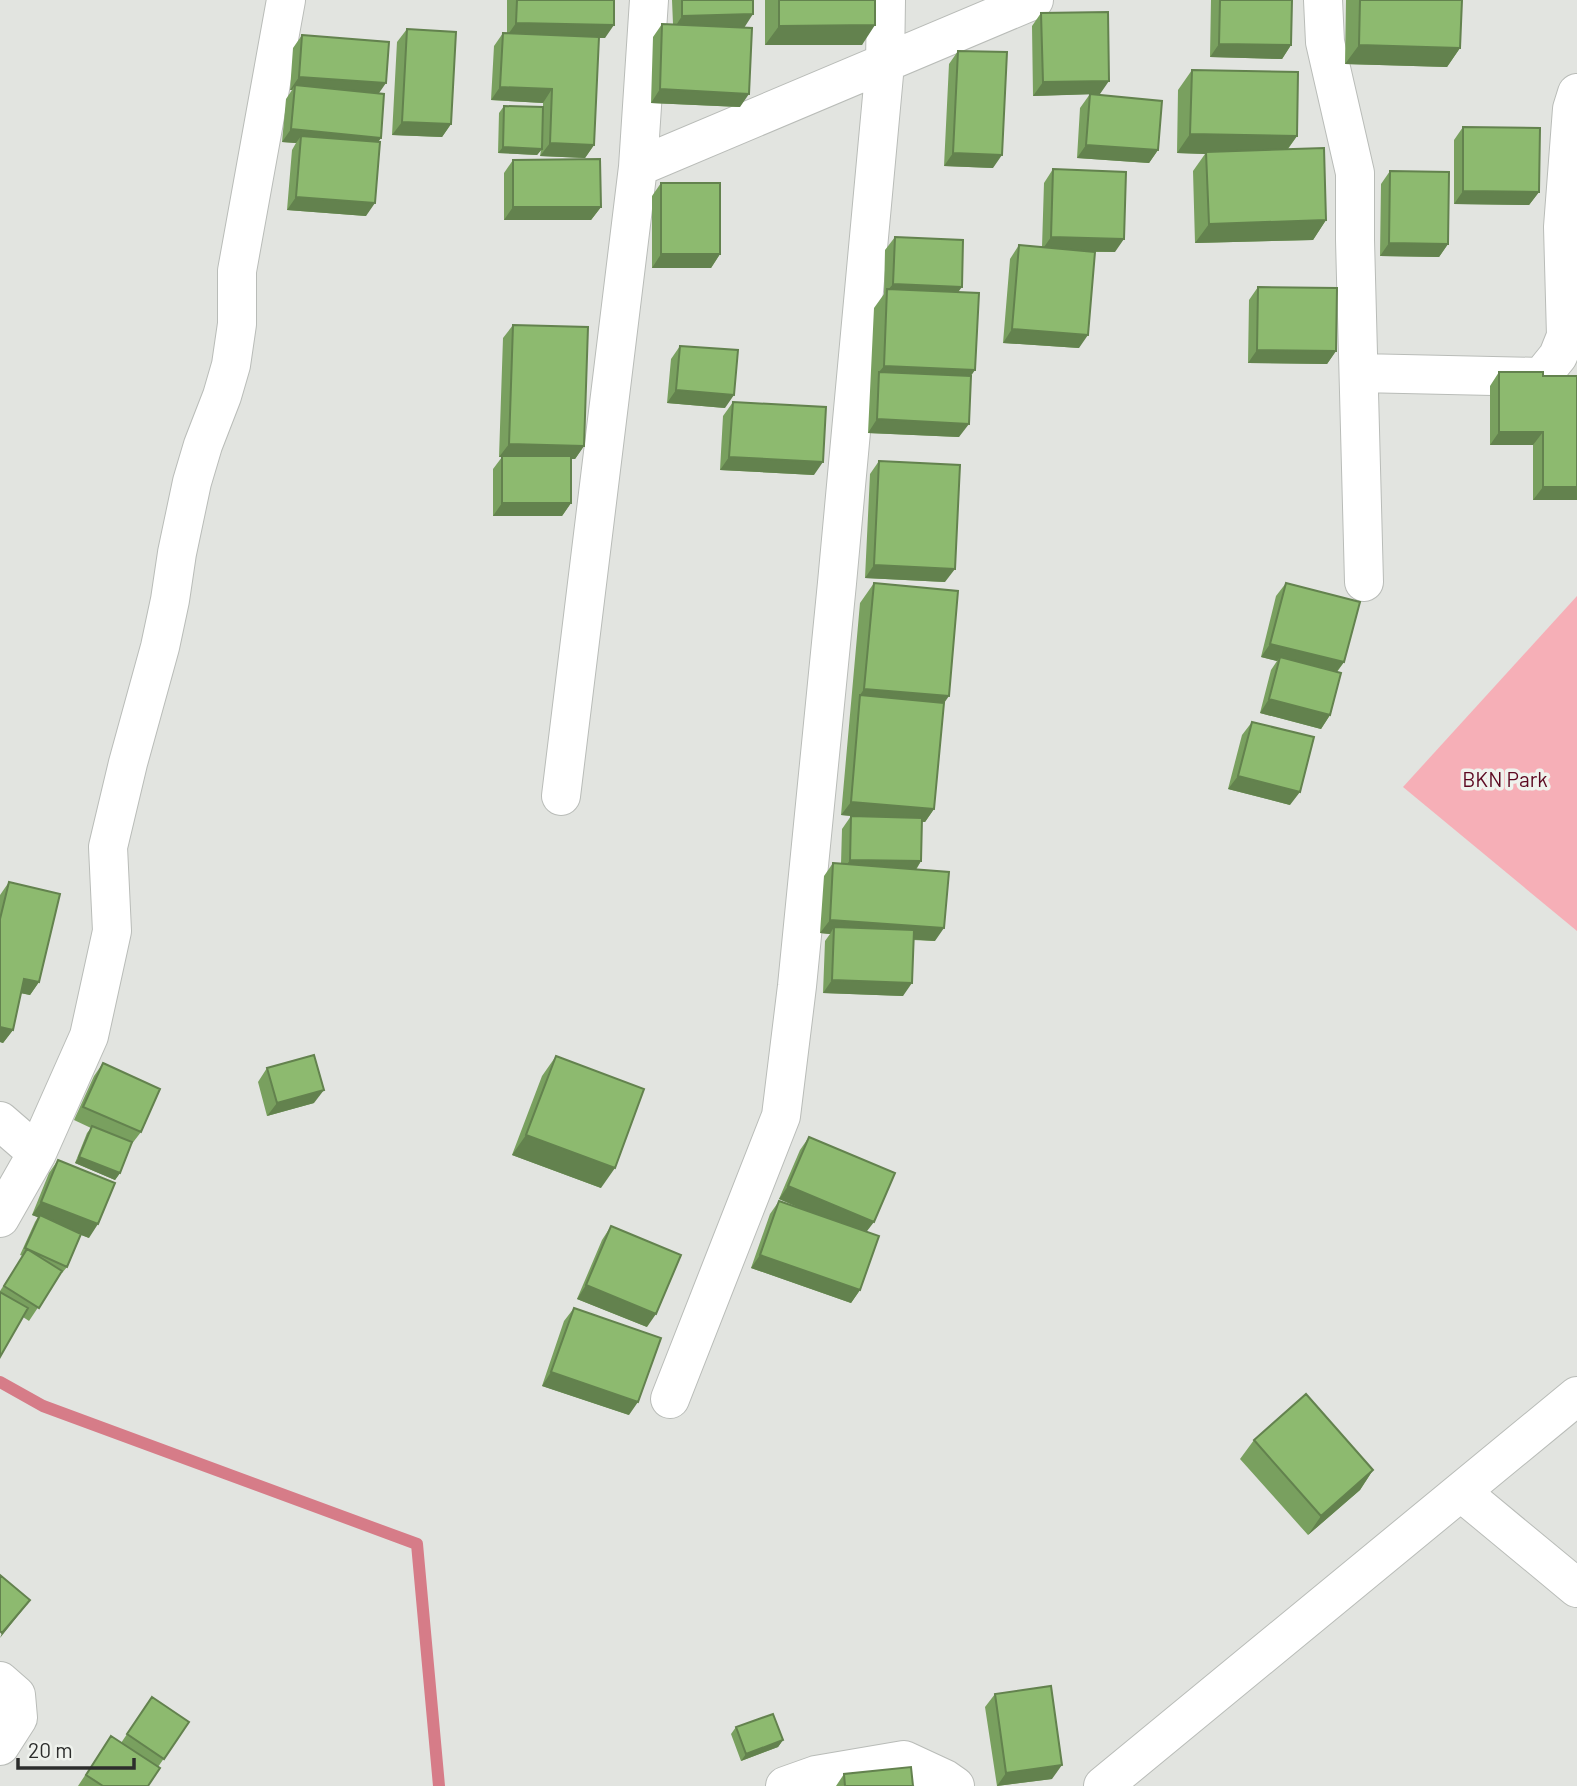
<svg xmlns="http://www.w3.org/2000/svg" width="1577" height="1786" font-family="Barlow,sans-serif">
<style>
.green{fill:#f6afb7}
.lines{fill:none;stroke-linecap:round;stroke-linejoin:round}
.stream{stroke:#d67c88;stroke-width:12}
.minor-casing{stroke:#b9bcb8;stroke-width:40}
.minor{stroke:#fff;stroke-width:38}
.wall{fill:#79a05f}
.shaded-wall{fill:#63824e}
.building{fill:#8dba6f;stroke:#63824e;stroke-width:2}
.labels{text-anchor:middle;stroke-width:7;stroke-linejoin:round;paint-order:stroke}
.park-label{font-size:21px;fill:#5c0821;stroke:#eff2ed}
</style>
<rect width="100%" height="100%" fill="#e2e4e0"/>
<path class="green" d="M 1577,596 L 1577,931 L 1403,787 Z"/>
<g class="lines">
<path class="stream" d="M 0,1382 L 43,1406 L 417,1544 L 439,1786"/>
<defs>
<path id="minor" d="M 1323,0 L 1325,42 L 1355,173 L 1355,240 L 1364,582
M 638,167 L 1034,0
M 1359,373 L 1541,377 L 1558,356 L 1566,336 L 1563,227 L 1572,109 L 1577,93
M 561,796 L 638,167 L 649,0
M 0,1121 L 37,1153
M 0,1218 L 37,1153 L 89,1036 L 112,931 L 108,847 L 128,763 L 160,647 L 170,600 L 177,553 L 192,482 L 203,445 L 222,396 L 231,365 L 237,324 L 237,271 L 286,0
M 670,1399 L 781,1116 L 797,986 L 837,583 L 885,64 L 886,0
M 1461,1492 L 1577,1588
M 0,1681 L 16,1695 L 18,1718 L 0,1746
M 785,1786 L 816,1775 L 904,1760 L 945,1779 L 955,1786
M 1103,1786 L 1577,1396"/>
</defs>
<use href="#minor" class="minor-casing"/>
<use href="#minor" class="minor"/>
</g>
<path class="wall" d="M 507,0 L 614,0 L 605,38 L 599,38 L 594,145 L 585,158 L 540,156 L 541,150 L 537,155 L 498,153 L 499,113 L 504,106 L 543,107 L 543,103 L 491,100 L 494,46 L 503,33 L 507,33 Z
M 672,0 L 753,0 L 744,27 L 740,107 L 651,103 L 653,37 L 662,24 L 673,24 Z
M 765,0 L 875,0 L 862,45 L 765,45 Z
M 1211,0 L 1292,0 L 1291,45 L 1282,59 L 1210,57 Z
M 1346,0 L 1462,0 L 1460,48 L 1447,67 L 1345,64 Z
M 1041,13 L 1100,94 L 1091,94 L 1158,150 L 1149,163 L 1077,158 L 1080,108 L 1090,94 L 1033,96 L 1032,26 Z
M 407,29 L 451,124 L 442,137 L 392,135 L 397,42 Z
M 302,35 L 379,93 L 381,138 L 378,142 L 366,216 L 287,210 L 292,150 L 296,143 L 282,142 L 286,99 L 292,90 L 290,90 L 293,48 Z
M 958,51 L 993,168 L 944,166 L 949,64 Z
M 1192,70 L 1297,136 L 1288,149 L 1326,220 L 1313,240 L 1195,243 L 1193,171 L 1205,154 L 1177,153 L 1178,90 Z
M 1463,127 L 1539,192 L 1529,205 L 1454,204 L 1454,140 Z
M 513,160 L 601,207 L 591,220 L 504,220 L 504,173 Z
M 1053,169 L 1115,252 L 1095,252 L 1079,348 L 1003,343 L 1010,259 L 1019,245 L 1042,247 L 1044,183 Z
M 1390,171 L 1448,244 L 1439,257 L 1380,256 L 1381,184 Z
M 661,183 L 720,254 L 711,268 L 652,268 L 652,196 Z
M 895,237 L 958,292 L 971,376 L 959,437 L 868,433 L 874,308 L 884,294 L 885,250 Z
M 1258,287 L 1336,351 L 1327,364 L 1248,363 L 1249,300 Z
M 513,325 L 584,446 L 575,459 L 571,459 L 571,503 L 562,516 L 493,516 L 493,469 L 502,457 L 499,457 L 503,338 Z
M 680,346 L 725,408 L 667,403 L 671,359 Z
M 1499,372 L 1543,376 L 1577,500 L 1533,500 L 1533,445 L 1490,445 L 1490,386 Z
M 733,402 L 814,475 L 720,470 L 723,416 Z
M 879,461 L 945,582 L 865,578 L 870,474 Z
M 874,583 L 944,703 L 934,809 L 925,822 L 922,822 L 921,861 L 916,870 L 935,941 L 913,940 L 903,996 L 823,993 L 825,941 L 830,934 L 820,933 L 824,876 L 833,863 L 841,864 L 842,829 L 851,816 L 841,815 L 860,603 Z
M 1286,583 L 1344,662 L 1337,672 L 1330,715 L 1321,729 L 1260,713 L 1271,670 L 1277,661 L 1261,657 L 1276,596 Z
M 1252,722 L 1290,805 L 1228,789 L 1242,735 Z
M 9,882 L 39,982 L 30,995 L 21,993 L 13,1030 L 3,1043 L 0,1042 L 0,895 Z
M 556,1056 L 601,1188 L 512,1155 L 542,1076 Z
M 103,1063 L 141,1132 L 131,1145 L 120,1173 L 115,1180 L 75,1163 L 87,1133 L 91,1128 L 74,1120 L 94,1076 Z
M 267,1068 L 314,1103 L 267,1116 L 258,1082 Z
M 809,1137 L 867,1232 L 860,1290 L 851,1303 L 751,1268 L 770,1214 L 779,1201 L 804,1210 L 779,1199 L 800,1150 Z
M 58,1160 L 89,1238 L 81,1235 L 67,1267 L 62,1273 L 61,1273 L 29,1321 L 23,1317 L 0,1357 L 0,1291 L 23,1256 L 20,1255 L 35,1222 L 38,1217 L 32,1215 L 49,1173 Z
M 611,1226 L 647,1327 L 577,1299 L 602,1240 Z
M 574,1308 L 629,1415 L 542,1386 L 564,1321 Z
M 1254,1440 L 1373,1470 L 1360,1490 L 1308,1535 L 1240,1459 Z
M 995,1694 L 1052,1779 L 997,1786 L 985,1707 Z
M 152,1697 L 189,1722 L 158,1767 L 148,1786 L 78,1786 L 111,1736 L 121,1743 Z
M 736,1727 L 783,1740 L 778,1747 L 741,1761 L 731,1734 Z
M 844,1774 L 913,1786 L 836,1786 Z"/>
<path class="shaded-wall" d="M 753,14 L 744,28 L 673,30 L 682,16 Z
M 516,23 L 614,25 L 605,38 L 507,36 Z
M 875,25 L 862,45 L 765,45 L 779,26 Z
M 1219,44 L 1291,45 L 1282,59 L 1210,57 Z
M 1359,45 L 1460,48 L 1447,67 L 1345,64 Z
M 299,77 L 386,83 L 377,96 L 295,85 L 292,90 L 290,90 Z
M 1109,81 L 1100,94 L 1033,96 L 1043,82 Z
M 500,87 L 552,89 L 543,103 L 491,100 Z
M 660,89 L 749,94 L 740,107 L 651,103 Z
M 402,122 L 451,124 L 442,137 L 392,135 Z
M 291,129 L 381,138 L 371,151 L 301,136 L 296,143 L 282,142 Z
M 1190,134 L 1297,136 L 1283,155 L 1206,152 L 1205,154 L 1177,153 Z
M 550,143 L 594,145 L 585,158 L 540,156 Z
M 1086,145 L 1158,150 L 1149,163 L 1077,158 Z
M 503,147 L 542,149 L 537,155 L 498,153 Z
M 953,153 L 1002,155 L 993,168 L 944,166 Z
M 1463,191 L 1539,192 L 1529,205 L 1454,204 Z
M 296,197 L 375,203 L 366,216 L 287,210 Z
M 513,207 L 601,207 L 591,220 L 504,220 Z
M 1326,220 L 1313,240 L 1195,243 L 1209,224 Z
M 1051,237 L 1124,239 L 1115,252 L 1042,250 Z
M 1389,243 L 1448,244 L 1439,257 L 1380,256 Z
M 661,254 L 720,254 L 711,268 L 652,268 Z
M 893,284 L 962,287 L 952,300 L 887,291 Z
M 1012,329 L 1088,335 L 1079,348 L 1003,343 Z
M 1257,350 L 1336,351 L 1327,364 L 1248,363 Z
M 884,366 L 975,370 L 962,389 L 879,372 Z
M 676,390 L 734,395 L 725,408 L 667,403 Z
M 877,419 L 969,424 L 959,437 L 868,433 Z
M 1499,432 L 1543,432 L 1533,445 L 1490,445 Z
M 509,444 L 584,446 L 575,459 L 499,457 Z
M 729,457 L 823,462 L 814,475 L 720,470 Z
M 1543,487 L 1577,487 L 1577,500 L 1533,500 Z
M 502,503 L 571,503 L 562,516 L 493,516 Z
M 874,565 L 955,569 L 945,582 L 865,578 Z
M 1270,644 L 1344,662 L 1334,675 L 1280,657 L 1277,661 L 1261,657 Z
M 864,689 L 949,696 L 935,716 L 860,695 Z
M 1269,699 L 1330,715 L 1321,729 L 1260,713 Z
M 1238,776 L 1300,792 L 1290,805 L 1228,789 Z
M 851,802 L 934,809 L 925,822 L 841,815 Z
M 850,860 L 921,861 L 912,875 L 841,873 Z
M 830,920 L 944,928 L 935,941 L 834,934 L 834,927 L 830,934 L 820,933 Z
M 24,979 L 39,982 L 30,995 L 15,992 Z
M 832,980 L 912,983 L 903,996 L 823,993 Z
M 0,1027 L 13,1030 L 3,1043 L 0,1042 Z
M 324,1090 L 314,1103 L 267,1116 L 277,1103 Z
M 526,1135 L 615,1168 L 601,1188 L 512,1155 Z
M 79,1157 L 120,1173 L 115,1180 L 75,1163 Z
M 788,1186 L 874,1222 L 864,1235 L 779,1199 Z
M 41,1202 L 98,1224 L 89,1238 L 32,1215 Z
M 760,1255 L 860,1290 L 851,1303 L 751,1268 Z
M 586,1285 L 656,1314 L 647,1327 L 577,1299 Z
M 551,1372 L 638,1402 L 629,1415 L 542,1386 Z
M 1373,1470 L 1360,1490 L 1308,1535 L 1321,1516 Z
M 30,1600 L 20,1613 L 0,1638 L 2,1633 Z
M 783,1740 L 778,1747 L 741,1761 L 746,1754 Z
M 1062,1765 L 1052,1779 L 997,1786 L 1006,1773 Z"/>
<path class="building" d="M 517,0 L 614,0 L 614,25 L 516,23 Z
M 682,0 L 753,0 L 753,14 L 682,16 Z
M 779,0 L 875,0 L 875,25 L 779,26 Z
M 1220,0 L 1292,0 L 1291,45 L 1219,44 Z
M 1360,0 L 1462,0 L 1460,48 L 1359,45 Z
M 1108,12 L 1109,81 L 1043,82 L 1041,13 Z
M 662,24 L 752,28 L 749,94 L 660,89 Z
M 407,29 L 456,32 L 451,124 L 402,122 Z
M 503,33 L 599,37 L 594,145 L 550,143 L 552,89 L 500,87 Z
M 302,35 L 389,42 L 386,83 L 299,77 Z
M 958,51 L 1007,52 L 1002,155 L 953,153 Z
M 1192,70 L 1298,72 L 1297,136 L 1190,134 Z
M 295,85 L 384,94 L 381,138 L 291,129 Z
M 1090,94 L 1162,101 L 1158,150 L 1086,145 Z
M 504,106 L 543,107 L 542,149 L 503,147 Z
M 1463,127 L 1540,128 L 1539,192 L 1463,191 Z
M 301,136 L 380,142 L 375,203 L 296,197 Z
M 1324,148 L 1326,220 L 1209,224 L 1206,152 Z
M 600,159 L 601,207 L 513,207 L 513,160 Z
M 1053,169 L 1126,172 L 1124,239 L 1051,237 Z
M 1390,171 L 1449,172 L 1448,244 L 1389,243 Z
M 661,183 L 720,183 L 720,254 L 661,254 Z
M 895,237 L 963,240 L 962,287 L 893,284 Z
M 1019,245 L 1095,252 L 1088,335 L 1012,329 Z
M 1258,287 L 1337,288 L 1336,351 L 1257,350 Z
M 887,289 L 979,293 L 975,370 L 884,366 Z
M 513,325 L 588,327 L 584,446 L 509,444 Z
M 680,346 L 738,350 L 734,395 L 676,390 Z
M 879,372 L 971,376 L 969,424 L 877,419 Z
M 1499,372 L 1543,372 L 1543,376 L 1577,376 L 1577,487 L 1543,487 L 1543,432 L 1499,432 Z
M 733,402 L 826,407 L 823,462 L 729,457 Z
M 502,456 L 571,456 L 571,503 L 502,503 Z
M 879,461 L 960,465 L 955,569 L 874,565 Z
M 874,583 L 958,591 L 949,696 L 864,689 Z
M 1286,583 L 1360,602 L 1344,662 L 1270,644 Z
M 1280,657 L 1341,673 L 1330,715 L 1269,699 Z
M 860,695 L 944,703 L 934,809 L 851,802 Z
M 1252,722 L 1314,737 L 1300,792 L 1238,776 Z
M 851,816 L 922,818 L 921,861 L 850,860 Z
M 833,863 L 949,872 L 944,928 L 830,920 Z
M 9,882 L 60,894 L 39,982 L 24,979 L 13,1030 L 0,1027 L 0,919 Z
M 834,927 L 914,930 L 912,983 L 832,980 Z
M 314,1055 L 324,1090 L 277,1103 L 267,1068 Z
M 556,1056 L 644,1089 L 615,1168 L 526,1135 Z
M 103,1063 L 160,1089 L 141,1132 L 83,1107 Z
M 92,1126 L 132,1142 L 120,1173 L 79,1157 Z
M 809,1137 L 895,1173 L 874,1222 L 788,1186 Z
M 58,1160 L 115,1183 L 98,1224 L 41,1202 Z
M 779,1201 L 879,1236 L 860,1290 L 760,1255 Z
M 40,1215 L 81,1234 L 67,1267 L 25,1248 Z
M 611,1226 L 681,1255 L 656,1314 L 586,1285 Z
M 27,1249 L 62,1271 L 39,1308 L 4,1286 Z
M 0,1292 L 28,1308 L 0,1357 Z
M 574,1308 L 661,1338 L 638,1402 L 551,1372 Z
M 1306,1394 L 1373,1470 L 1321,1516 L 1254,1440 Z
M 0,1575 L 30,1600 L 2,1633 L 0,1631 Z
M 1051,1686 L 1062,1765 L 1006,1773 L 995,1694 Z
M 152,1697 L 189,1722 L 164,1759 L 127,1734 Z
M 773,1714 L 783,1740 L 746,1754 L 736,1727 Z
M 111,1736 L 160,1768 L 148,1786 L 103,1786 L 86,1775 Z
M 911,1767 L 913,1786 L 845,1786 L 844,1774 Z"/>
<g class="labels">
<g class="park-label">
<text x="1505" y="787">BKN Park</text>
</g>
</g>
<path d="M18 1758v10h116v-10" fill="none" stroke="#2c2d2c" stroke-width="3.5"/>
<text x="28" y="1758" font-size="21" fill="#2c2d2c" stroke="#eff2ed" stroke-width="5" paint-order="stroke">20 m</text>
</svg>
